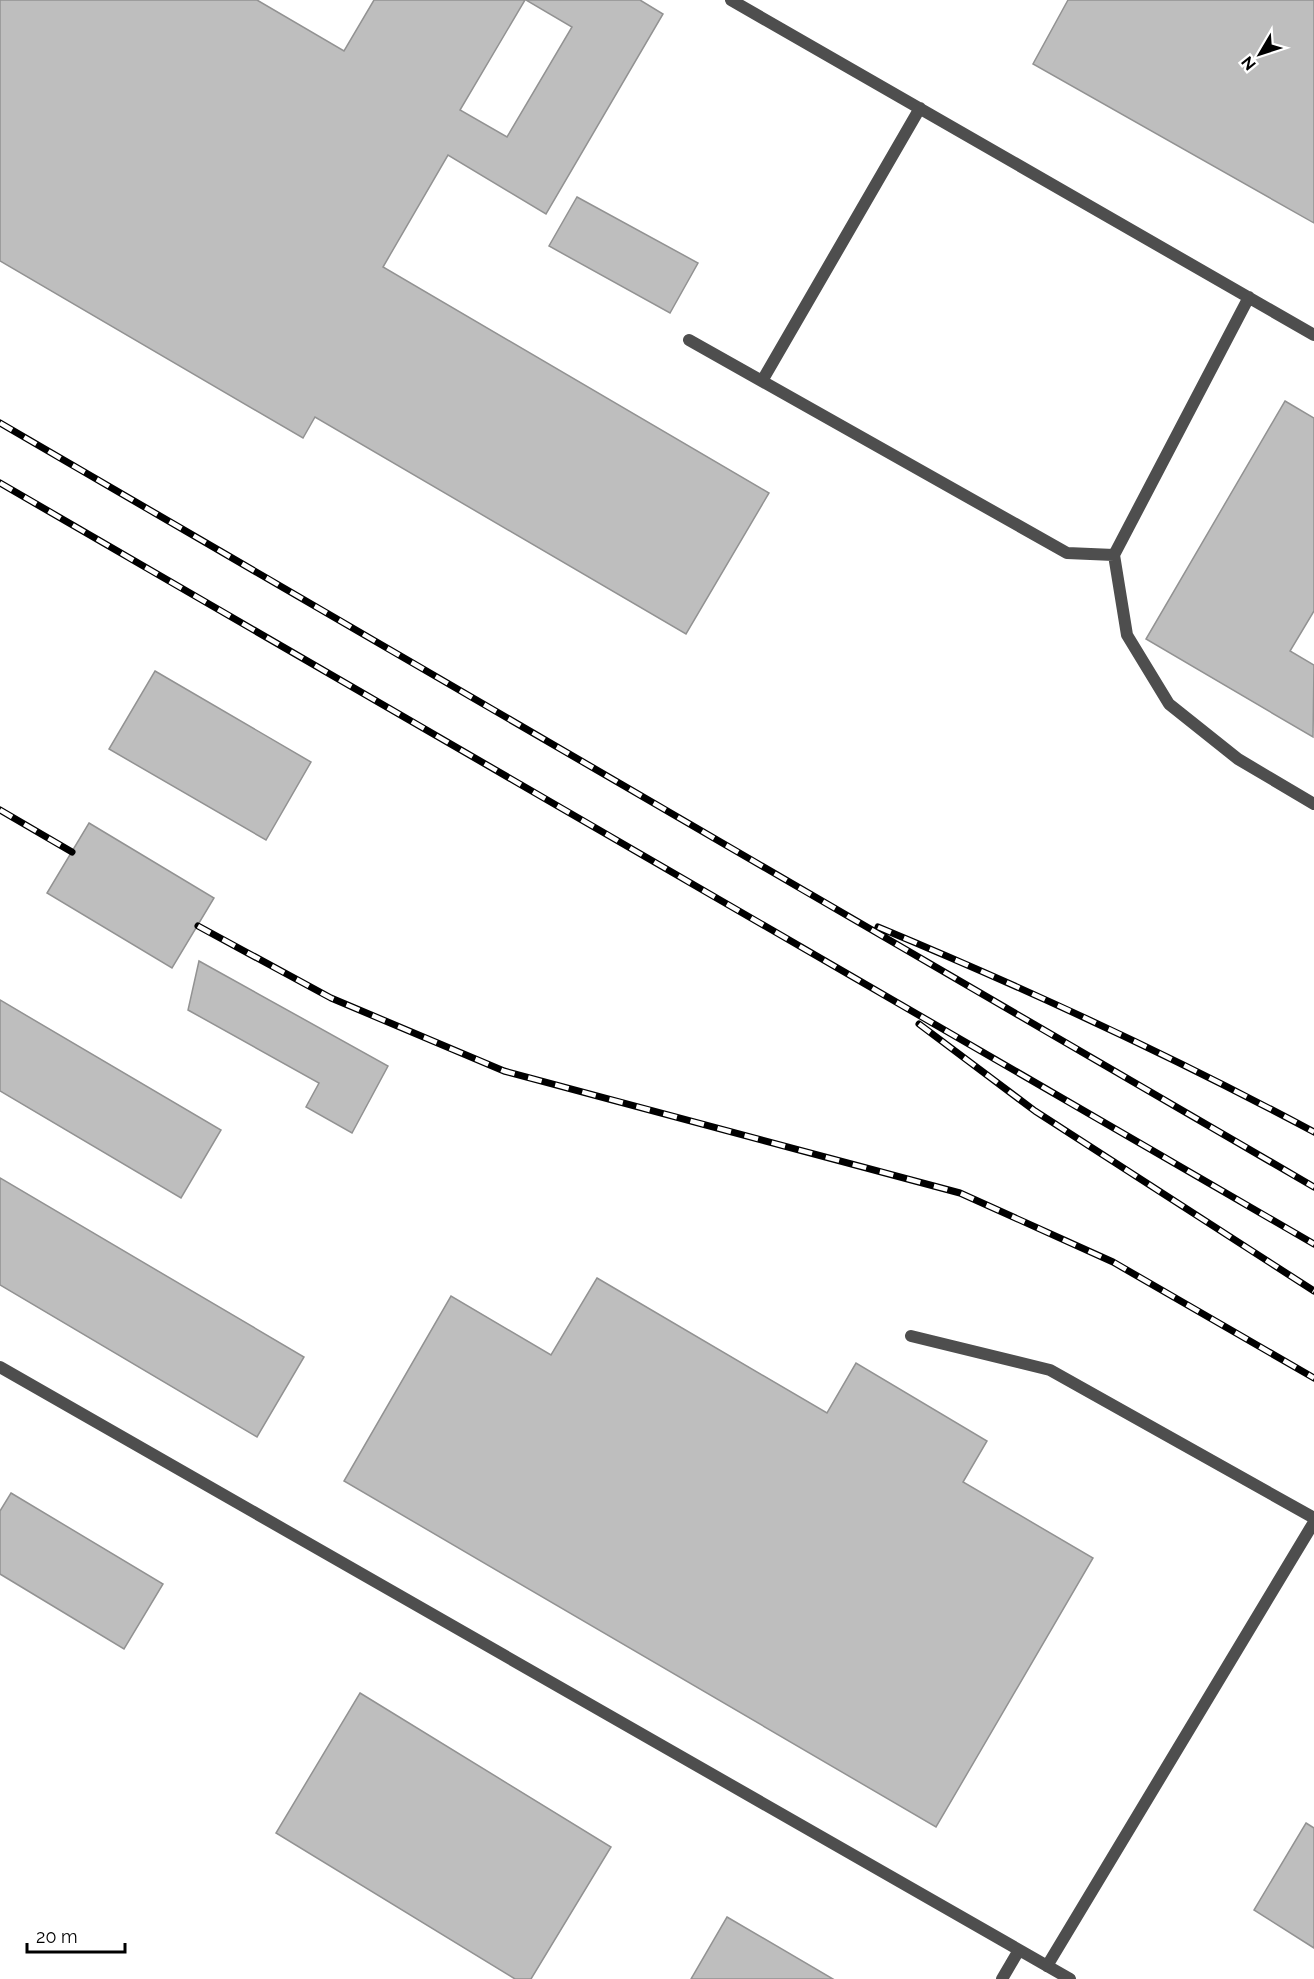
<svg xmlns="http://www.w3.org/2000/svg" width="1314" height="1979" font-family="Raleway,sans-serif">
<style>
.building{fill:#bebebe;stroke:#929292;stroke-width:1.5}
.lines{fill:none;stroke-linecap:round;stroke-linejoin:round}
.service{stroke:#4e4e4e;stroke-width:12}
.rail-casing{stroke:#000;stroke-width:7}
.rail{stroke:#fff;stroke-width:4.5;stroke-dasharray:14;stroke-linecap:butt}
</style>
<rect width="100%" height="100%" fill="#fff"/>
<path class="building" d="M 0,0 L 257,0 L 344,51 L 374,0 L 525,0 L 460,110 L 507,137 L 572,27 L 526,0 L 640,0 L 663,14 L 546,214 L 448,155 L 383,267 L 769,493 L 686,634 L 315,417 L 303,438 L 0,261 Z
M 1068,0 L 1314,0 L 1314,223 L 1033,64 Z
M 577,197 L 698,263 L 670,313 L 549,246 Z
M 1285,401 L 1314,418 L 1314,611 L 1290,651 L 1314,665 L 1313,737 L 1146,639 Z
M 155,671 L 311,762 L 266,840 L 109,749 Z
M 89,823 L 214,898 L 172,968 L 47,893 Z
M 199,961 L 388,1066 L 352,1133 L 306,1107 L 319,1083 L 188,1010 Z
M 0,1000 L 221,1130 L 181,1198 L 0,1091 Z
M 0,1178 L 304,1357 L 257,1437 L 0,1285 Z
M 597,1278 L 827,1413 L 856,1363 L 987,1441 L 963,1482 L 1093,1558 L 936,1827 L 344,1481 L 451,1296 L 551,1355 Z
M 11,1493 L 163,1584 L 124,1649 L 0,1574 L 0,1511 Z
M 360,1693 L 611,1847 L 531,1979 L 515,1979 L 276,1833 Z
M 1306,1823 L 1314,1828 L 1314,1948 L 1254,1910 Z
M 727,1917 L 833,1979 L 691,1979 Z"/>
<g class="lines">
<path class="service" d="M 731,0 L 1314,335
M 1249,297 L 1114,555 L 1127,635 L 1169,704 L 1238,759 L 1314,804
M 689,340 L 1067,553 L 1114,555
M 762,381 L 920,108
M 911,1336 L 1050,1370 L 1314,1518
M 0,1367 L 1070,1979
M 1047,1966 L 1314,1522
M 1002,1979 L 1019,1950"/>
<defs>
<path id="rail" d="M 0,423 L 1314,1187
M 0,483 L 1314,1244
M 0,810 L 72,852
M 198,926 L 331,998 L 504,1071 L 960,1193 L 1113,1262 L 1314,1378
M 878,927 C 1027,989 1172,1056 1314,1132
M 919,1024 L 1035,1111 L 1314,1291"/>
</defs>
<use href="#rail" class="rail-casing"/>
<use href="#rail" class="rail"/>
</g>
<g transform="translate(1260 54) rotate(231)" stroke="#ffffff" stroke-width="4.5" paint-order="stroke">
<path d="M0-4.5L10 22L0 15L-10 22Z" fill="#000000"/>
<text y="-9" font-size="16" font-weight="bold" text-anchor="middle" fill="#000000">N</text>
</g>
<path d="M27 1943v9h98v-9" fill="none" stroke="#000000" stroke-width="3"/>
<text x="36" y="1943" font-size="18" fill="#000000" stroke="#ffffff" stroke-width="4.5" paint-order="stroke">20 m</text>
</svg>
